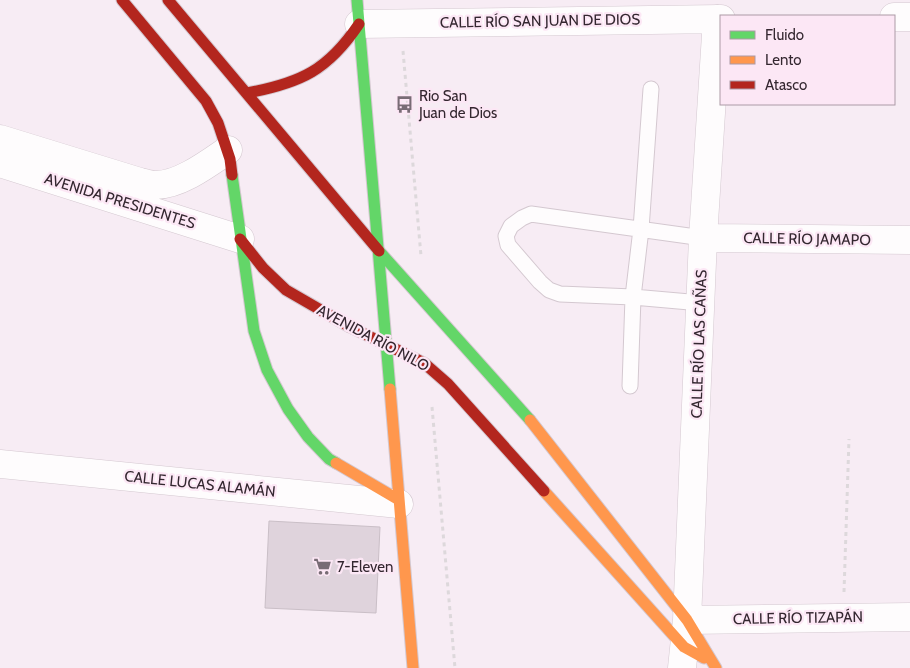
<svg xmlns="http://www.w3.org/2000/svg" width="910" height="668" font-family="Cabin,sans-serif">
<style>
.building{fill:#dfd3dc;stroke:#cabfc7}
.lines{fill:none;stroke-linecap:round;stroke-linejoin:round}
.lane-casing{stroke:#d4c8d0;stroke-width:17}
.street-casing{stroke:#d4c8d0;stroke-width:29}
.fast-casing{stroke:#d4c8d0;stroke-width:13}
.slow-casing{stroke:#d4c8d0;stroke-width:13}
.jam-casing{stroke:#d4c8d0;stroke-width:13}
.path{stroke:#ddd8db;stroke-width:3;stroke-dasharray:4 4;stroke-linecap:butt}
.lane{stroke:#fefcfd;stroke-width:15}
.street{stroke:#fefcfd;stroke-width:28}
.fast{stroke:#63d668;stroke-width:11}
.slow{stroke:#ff974d;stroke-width:11}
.jam{stroke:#b3261e;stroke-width:11}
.labels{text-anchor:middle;stroke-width:4.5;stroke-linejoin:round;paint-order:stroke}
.street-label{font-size:15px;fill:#342730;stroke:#fce7f5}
.poi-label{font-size:15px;fill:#342730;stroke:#fce7f5;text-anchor:start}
</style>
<rect width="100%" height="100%" fill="#f7ecf4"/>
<path class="building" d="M 269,521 L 380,527 L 376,613 L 265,608 Z"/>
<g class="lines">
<defs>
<path id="lane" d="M 701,303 L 633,297 L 560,294 L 549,290 L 540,282 L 508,245 L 506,236 L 511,226 L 522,218 L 531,214 L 703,238
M 630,386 L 633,297 L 641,229 L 651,89"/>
<path id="street" d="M 894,17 L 910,17
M 359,24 L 721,19
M 0,139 L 140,182 C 145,183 151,185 156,185 C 180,185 209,163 228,150
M 0,163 L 240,239
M 703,238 L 910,240
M 0,464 L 399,504
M 687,620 L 910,617
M 682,668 L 687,620 L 703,238 L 717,19"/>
<path id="fast" d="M 357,0 L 390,389
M 232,175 L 254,331 L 267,370 L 288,409 L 308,437 L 329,459 L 336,463
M 379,251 L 530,420"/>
<path id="slow" d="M 390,389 L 413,668
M 530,420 L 687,620 L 716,668
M 336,463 L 399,500
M 544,491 L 684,647 L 704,658"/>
<path id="jam" d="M 122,0 L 206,101 L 218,123 L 230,159 L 232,175
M 168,0 L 379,251
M 247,93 C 301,83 328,70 359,24
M 240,239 L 263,268 L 286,290 L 350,327 L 424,363 L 448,384 L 544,491"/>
</defs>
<use href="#lane" class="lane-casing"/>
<use href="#street" class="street-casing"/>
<use href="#fast" class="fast-casing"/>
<use href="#slow" class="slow-casing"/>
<use href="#jam" class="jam-casing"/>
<path class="path" d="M 403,51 L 421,256
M 432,407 L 455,668
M 844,592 L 849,439"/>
<use href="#lane" class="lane"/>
<use href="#street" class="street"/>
<use href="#fast" class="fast"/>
<use href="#slow" class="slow"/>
<use href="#jam" class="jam"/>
</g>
<defs>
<symbol id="bus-bare" viewBox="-9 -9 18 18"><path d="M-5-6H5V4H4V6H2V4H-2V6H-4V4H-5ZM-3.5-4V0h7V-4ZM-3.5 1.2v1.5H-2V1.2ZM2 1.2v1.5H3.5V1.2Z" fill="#786c75" stroke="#fce7f5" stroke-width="2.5" paint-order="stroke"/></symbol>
<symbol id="supermarket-bare" viewBox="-9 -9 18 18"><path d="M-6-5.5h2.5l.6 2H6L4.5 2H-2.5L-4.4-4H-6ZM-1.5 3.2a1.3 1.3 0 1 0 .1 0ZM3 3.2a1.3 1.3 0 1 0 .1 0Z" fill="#786c75" stroke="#fce7f5" stroke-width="2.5" paint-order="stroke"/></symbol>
</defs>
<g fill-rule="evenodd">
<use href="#bus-bare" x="392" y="92" width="25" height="25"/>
<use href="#supermarket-bare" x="310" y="554" width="25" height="25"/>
</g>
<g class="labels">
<g class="street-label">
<text transform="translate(540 21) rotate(-1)" y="5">CALLE RÍO SAN JUAN DE DIOS</text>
<text transform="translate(120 201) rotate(17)" y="5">AVENIDA PRESIDENTES</text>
<text transform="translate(807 239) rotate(1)" y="5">CALLE RÍO JAMAPO</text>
<text transform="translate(373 338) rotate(28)" y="5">AVENIDA RÍO NILO</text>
<text transform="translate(699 344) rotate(-88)" y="5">CALLE RÍO LAS CAÑAS</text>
<text transform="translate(200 484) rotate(6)" y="5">CALLE LUCAS ALAMÁN</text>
<text transform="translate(798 618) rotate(-1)" y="5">CALLE RÍO TIZAPÁN</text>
</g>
<g class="poi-label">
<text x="419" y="101">Rio San<tspan x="419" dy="17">Juan de Dios</tspan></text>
<text x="337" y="572">7-Eleven</text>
</g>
</g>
<rect x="720" y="15" width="175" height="90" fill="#fce7f5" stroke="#ac9aa6"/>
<rect x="730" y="31" width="25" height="8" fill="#63d668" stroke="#ac9aa6"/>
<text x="765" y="40" font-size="15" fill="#342730">Fluido</text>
<rect x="730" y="56" width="25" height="8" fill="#ff974d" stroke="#ac9aa6"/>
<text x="765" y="65" font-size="15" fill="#342730">Lento</text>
<rect x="730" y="81" width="25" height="8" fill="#b3261e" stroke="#ac9aa6"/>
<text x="765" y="90" font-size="15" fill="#342730">Atasco</text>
</svg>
